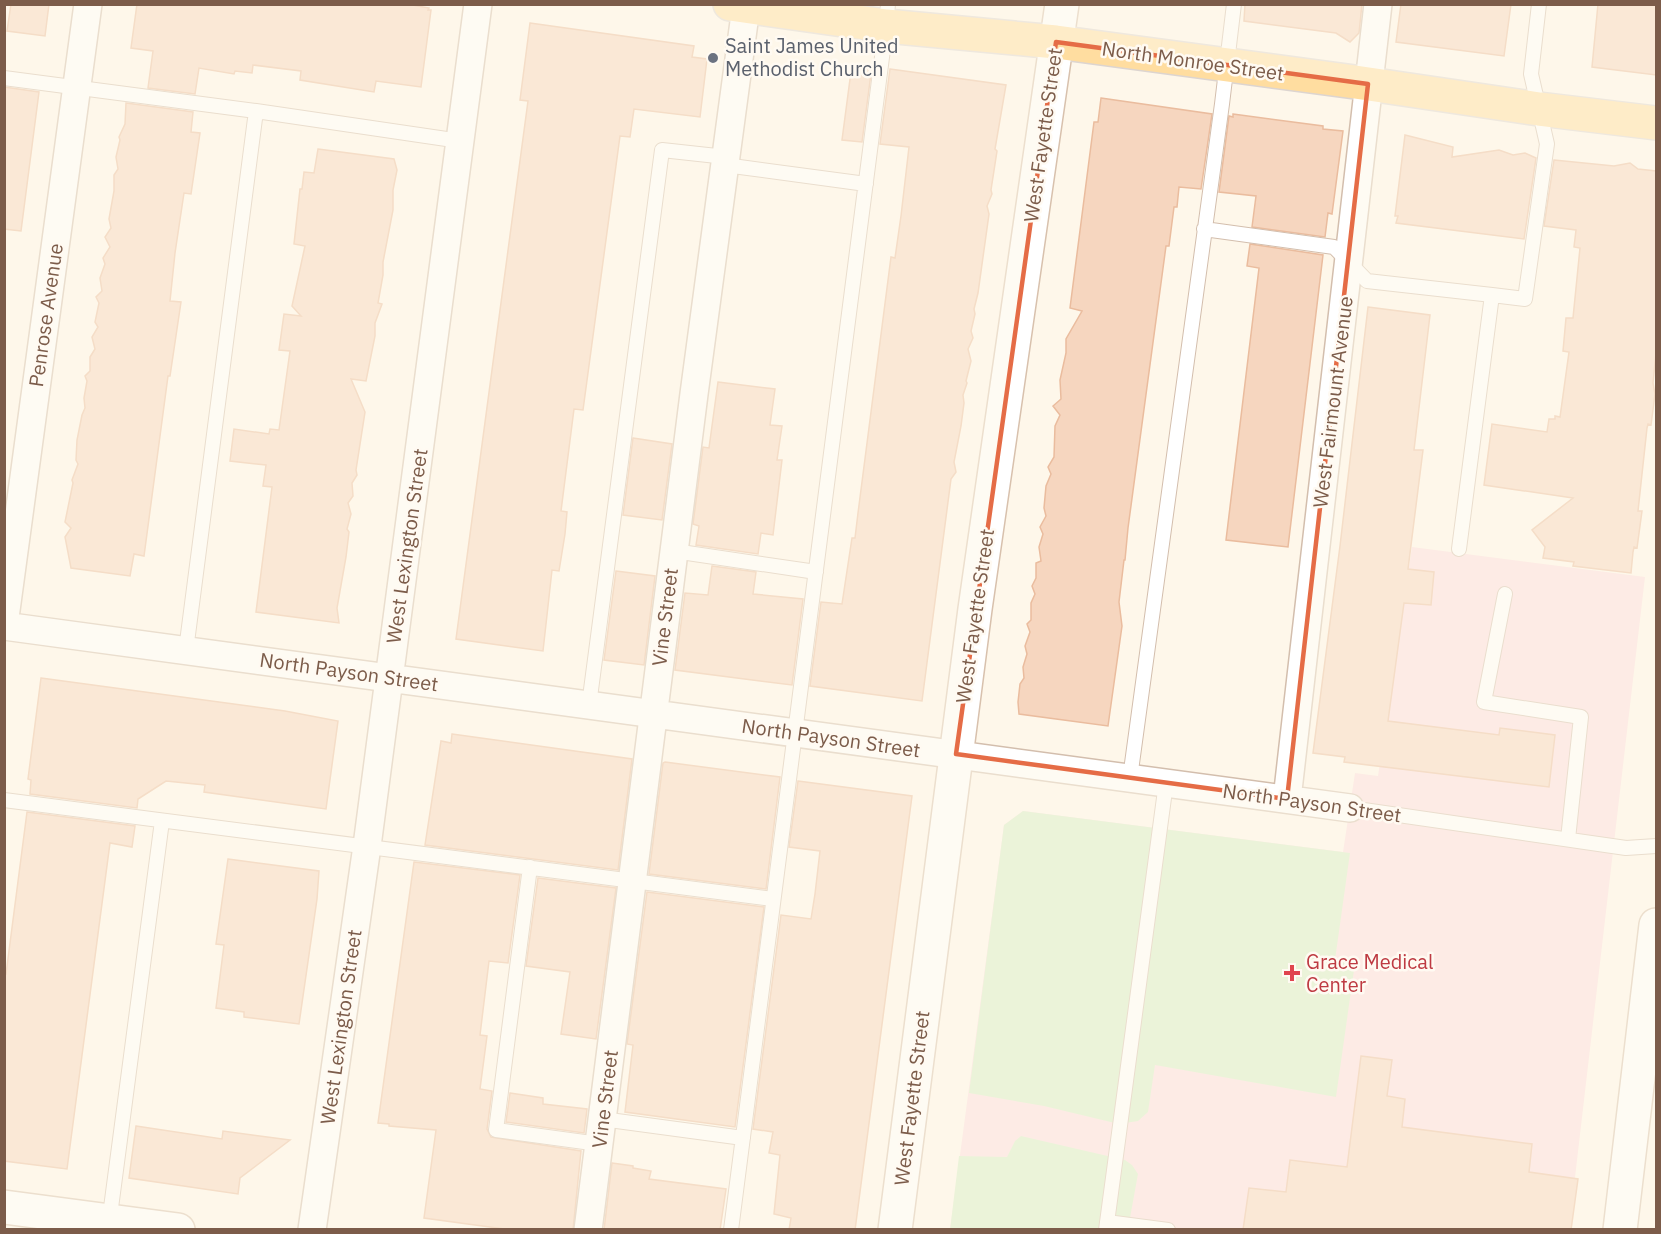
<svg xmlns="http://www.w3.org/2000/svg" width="1661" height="1234" font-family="'IBM Plex Sans',sans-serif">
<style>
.medical{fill:#fddce0}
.green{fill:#d6eec6}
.building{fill:#f6d6bf;stroke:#eabc9e;stroke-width:1.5}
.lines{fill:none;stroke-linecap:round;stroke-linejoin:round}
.lane-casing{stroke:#d3bead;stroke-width:16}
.street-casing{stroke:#d3bead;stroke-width:30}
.secondary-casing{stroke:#d8c1ad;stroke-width:36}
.primary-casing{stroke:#ddd5d0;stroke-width:36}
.lane{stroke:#fff;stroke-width:14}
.street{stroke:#fff;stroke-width:27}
.secondary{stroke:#fff;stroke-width:33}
.primary{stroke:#ffdda0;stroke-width:33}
.marked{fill:none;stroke:#e56c46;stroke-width:4.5;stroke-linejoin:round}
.worship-dot{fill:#6b7280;stroke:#fffaf2;stroke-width:2}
.health-dot{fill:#e0444e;stroke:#fffaf2;stroke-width:2}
.labels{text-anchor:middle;stroke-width:5;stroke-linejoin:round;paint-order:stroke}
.worship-label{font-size:20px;fill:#5b616d;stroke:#fffaf2;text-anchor:start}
.street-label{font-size:20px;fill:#7c5c4a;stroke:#fffaf2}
.health-label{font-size:20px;fill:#be3a42;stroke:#fffaf2;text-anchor:start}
</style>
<rect width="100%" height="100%" fill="#fef7ea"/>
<path class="medical" d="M 1412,547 L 1645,577 L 1569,1229 L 950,1230 L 1004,825 L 1023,811 L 1343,852 L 1355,773 L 1378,776 Z"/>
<path class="green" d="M 1023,811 L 1350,853 L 1335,960 L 1355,963 L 1336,1097 L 1155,1065 L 1148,1112 L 1138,1121 L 1119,1124 L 1044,1106 L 969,1093 L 1004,825 Z
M 1021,1136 L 1125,1160 L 1132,1165 L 1138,1174 L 1128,1229 L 950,1230 L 959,1156 L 1007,1157 L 1015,1141 Z"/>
<path class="building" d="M 11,4 L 49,4 L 45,36 L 7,31 Z
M 137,4 L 407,4 L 429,8 L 428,10 L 431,10 L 421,87 L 376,81 L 374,92 L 300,80 L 301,71 L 253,65 L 252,73 L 235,71 L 234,74 L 199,68 L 195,94 L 148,88 L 153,51 L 131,48 Z
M 1245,4 L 1362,4 L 1359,33 L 1350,42 L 1336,33 L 1244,21 Z
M 1401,4 L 1511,4 L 1504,56 L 1396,42 Z
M 1598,4 L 1656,4 L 1656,75 L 1592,67 Z
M 530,23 L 694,46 L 692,57 L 707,59 L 700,117 L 634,109 L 630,137 L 620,136 L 583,410 L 574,409 L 561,511 L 567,512 L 565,534 L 559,571 L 552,570 L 543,651 L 456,639 L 528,101 L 520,100 Z
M 852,64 L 872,66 L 862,142 L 842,140 Z
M 890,69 L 1006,85 L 995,149 L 997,151 L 991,190 L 992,194 L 987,206 L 989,214 L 978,293 L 974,309 L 975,314 L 971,331 L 973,338 L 968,349 L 971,361 L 966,381 L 967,383 L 963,395 L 964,403 L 961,426 L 954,462 L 956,472 L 951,479 L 922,701 L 810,686 L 821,602 L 842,604 L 852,538 L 855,538 L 858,513 L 891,257 L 895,258 L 901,216 L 909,147 L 880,144 Z
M 4,87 L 39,92 L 21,231 L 4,229 Z
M 1101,98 L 1212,114 L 1201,189 L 1179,187 L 1177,207 L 1174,207 L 1169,246 L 1166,246 L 1128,528 L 1125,560 L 1124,560 L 1119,602 L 1122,626 L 1108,726 L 1019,714 L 1018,702 L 1020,684 L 1024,678 L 1023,667 L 1027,654 L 1025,646 L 1030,632 L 1027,624 L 1031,620 L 1031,603 L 1035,594 L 1032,586 L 1036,578 L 1036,563 L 1041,561 L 1039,547 L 1043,534 L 1040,527 L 1046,516 L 1044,508 L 1046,486 L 1051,474 L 1048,467 L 1054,457 L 1055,426 L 1060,415 L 1053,406 L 1061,399 L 1060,380 L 1066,353 L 1066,339 L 1082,311 L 1070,308 L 1094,122 L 1098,122 Z
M 126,103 L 193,112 L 191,132 L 200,133 L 191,194 L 184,193 L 175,253 L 170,301 L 181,302 L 170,376 L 168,376 L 144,556 L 134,554 L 130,576 L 71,568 L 65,537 L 71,528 L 65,522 L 73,483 L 72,480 L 78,464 L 76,460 L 77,440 L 82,415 L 85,408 L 84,398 L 87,381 L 85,376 L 90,371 L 90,357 L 95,349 L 92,337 L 98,327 L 95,322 L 99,303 L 96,297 L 102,291 L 100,278 L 105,264 L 103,258 L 110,247 L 105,237 L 111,228 L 109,219 L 114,191 L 114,175 L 118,169 L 116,157 L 120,140 L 119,137 L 125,124 Z
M 1233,114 L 1323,126 L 1323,129 L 1343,131 L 1332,214 L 1328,213 L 1325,237 L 1252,227 L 1256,196 L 1219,192 L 1229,116 L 1233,117 Z
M 1405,135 L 1453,147 L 1452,157 L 1499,150 L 1513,155 L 1525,153 L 1536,158 L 1524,239 L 1396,223 L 1398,216 L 1395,216 Z
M 318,149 L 394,159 L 397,170 L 393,190 L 393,210 L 383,262 L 383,275 L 378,303 L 382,304 L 375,323 L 375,336 L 366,381 L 351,379 L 365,412 L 356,470 L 357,475 L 352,483 L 353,496 L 348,503 L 351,514 L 347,529 L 349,532 L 346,557 L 337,608 L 339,623 L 256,612 L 272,487 L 263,486 L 266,465 L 230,461 L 234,429 L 269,434 L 270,429 L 279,430 L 290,351 L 279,350 L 284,314 L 301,316 L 292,306 L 305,246 L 294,244 L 300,189 L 302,189 L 304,172 L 314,173 Z
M 1554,160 L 1614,166 L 1630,163 L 1638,169 L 1656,171 L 1656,353 L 1653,383 L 1655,394 L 1651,425 L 1648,424 L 1647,428 L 1638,511 L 1642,511 L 1637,548 L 1634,547 L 1633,552 L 1631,573 L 1573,566 L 1574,562 L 1543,558 L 1545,547 L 1532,530 L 1573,498 L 1484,485 L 1492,424 L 1547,432 L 1549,419 L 1555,419 L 1555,416 L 1560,417 L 1569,352 L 1563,351 L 1566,318 L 1573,318 L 1580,248 L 1574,247 L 1576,230 L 1544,226 Z
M 1250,244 L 1323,255 L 1288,547 L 1226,540 L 1259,268 L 1247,266 Z
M 1368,307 L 1430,315 L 1414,450 L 1423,450 L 1408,569 L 1434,572 L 1431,605 L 1404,603 L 1388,721 L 1499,735 L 1500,728 L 1555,735 L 1549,787 L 1344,762 L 1345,757 L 1313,753 L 1340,546 Z
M 718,382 L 775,389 L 770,425 L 782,426 L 777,460 L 782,460 L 773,535 L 761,533 L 758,554 L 696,545 L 699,526 L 693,524 L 703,447 L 709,448 Z
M 633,438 L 672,444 L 662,520 L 623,515 Z
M 712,566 L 756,572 L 753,594 L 803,599 L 792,685 L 675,670 L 685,593 L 708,595 Z
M 616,571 L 655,576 L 644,665 L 604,660 Z
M 41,678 L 285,711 L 338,721 L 326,809 L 204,792 L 205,785 L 166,781 L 138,799 L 137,808 L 30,794 L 31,780 L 28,779 Z
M 452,734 L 632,759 L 618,870 L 425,845 L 441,741 L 451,743 Z
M 665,762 L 780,777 L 766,889 L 649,874 L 663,763 Z
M 798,781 L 912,796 L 855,1230 L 789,1230 L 791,1218 L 774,1214 L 780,1155 L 769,1153 L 773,1132 L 753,1129 L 781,915 L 811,919 L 815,894 L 820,851 L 789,847 Z
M 27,812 L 135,826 L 132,847 L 110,843 L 67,1169 L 4,1161 L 4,974 L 6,974 Z
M 228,859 L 319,871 L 317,899 L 299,1024 L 244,1017 L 244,1012 L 216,1008 L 224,945 L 216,944 Z
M 414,862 L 520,875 L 508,963 L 489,961 L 480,1035 L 487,1036 L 480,1089 L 492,1091 L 487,1129 L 491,1137 L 581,1151 L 573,1230 L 512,1230 L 424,1218 L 436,1130 L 389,1126 L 389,1124 L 378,1123 Z
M 538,878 L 616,888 L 596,1039 L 561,1034 L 570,972 L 526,966 Z
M 647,892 L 764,907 L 735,1127 L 625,1112 L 633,1045 L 627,1044 Z
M 1361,1056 L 1392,1060 L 1387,1096 L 1405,1099 L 1402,1127 L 1532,1144 L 1529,1172 L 1578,1179 L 1571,1230 L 1243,1230 L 1249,1188 L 1286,1192 L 1290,1160 L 1347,1167 Z
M 510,1093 L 543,1098 L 543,1104 L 587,1109 L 584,1133 L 506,1122 Z
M 136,1126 L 222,1139 L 223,1131 L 290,1140 L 240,1178 L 238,1194 L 129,1178 Z
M 612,1163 L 633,1166 L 633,1168 L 651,1171 L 649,1179 L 726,1189 L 720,1230 L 604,1230 Z"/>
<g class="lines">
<defs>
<path id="lane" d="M 4,78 L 256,111 L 460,141
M 725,165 L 866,184
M 1204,229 L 1334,247 L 1367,281 L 1492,295 L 1459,549
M 1492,295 L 1525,299 L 1547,144 L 1531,74 L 1539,4
M 674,551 L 816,572
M 1505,594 L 1484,702 L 1581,717 L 1568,839
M 186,650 L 256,111
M 589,705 L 662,150 L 726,157
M 1130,778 L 1222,104 L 1234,4
M 4,800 L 773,899
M 1350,808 L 1626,848 L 1656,846
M 530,867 L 496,1130 L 599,1144
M 602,1119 L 743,1138
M 1107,1222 L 1168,1230
M 109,1223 L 162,821
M 731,1230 L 886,26 L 888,4
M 1106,1230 L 1166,783"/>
<path id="street" d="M 4,625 L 88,4
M 4,626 L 1350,808
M 1287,799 L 1378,4
M 312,1230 L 367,846 L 478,4
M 588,1230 L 694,394 L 746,7"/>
<path id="secondary" d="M 4,1207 L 178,1230
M 895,1230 L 975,609 L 1062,4
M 1620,1230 L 1656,925"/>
<path id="primary" d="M 730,4 L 886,26 L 1056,42 L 1355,82 L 1539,109 L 1656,123"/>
</defs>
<use href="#lane" class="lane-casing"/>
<use href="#street" class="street-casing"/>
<use href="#secondary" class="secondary-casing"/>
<use href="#primary" class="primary-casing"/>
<use href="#lane" class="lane"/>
<use href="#street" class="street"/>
<use href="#secondary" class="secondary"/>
<use href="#primary" class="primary"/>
</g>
<path d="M0 0H1661V1234H0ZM 1056,42 L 1368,84 L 1287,799 L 956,754 Z" fill="#fef7ea" fill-opacity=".55" fill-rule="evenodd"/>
<path class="marked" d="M 1056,42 L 1368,84 L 1287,799 L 956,754 Z"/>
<circle class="worship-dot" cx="713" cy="58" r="6"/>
<path class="health-dot" d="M1289 964h6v6h6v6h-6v6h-6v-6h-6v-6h6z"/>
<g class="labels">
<g class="worship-label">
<text x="725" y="53">Saint James United<tspan x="725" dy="23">Methodist Church</tspan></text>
</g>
<g class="street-label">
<text transform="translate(1193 61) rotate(8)" y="7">North Monroe Street</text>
<text transform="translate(1043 135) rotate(-82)" y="7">West Fayette Street</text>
<text transform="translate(46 315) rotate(-82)" y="7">Penrose Avenue</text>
<text transform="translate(1333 402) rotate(-83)" y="7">West Fairmount Avenue</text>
<text transform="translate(407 546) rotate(-82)" y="7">West Lexington Street</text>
<text transform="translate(975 616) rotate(-82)" y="7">West Fayette Street</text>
<text transform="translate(665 617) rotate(-83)" y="7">Vine Street</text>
<text transform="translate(349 672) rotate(8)" y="7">North Payson Street</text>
<text transform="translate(831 738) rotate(8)" y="7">North Payson Street</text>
<text transform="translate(1312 803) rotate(8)" y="7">North Payson Street</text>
<text transform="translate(341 1027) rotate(-82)" y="7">West Lexington Street</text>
<text transform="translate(912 1098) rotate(-83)" y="7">West Fayette Street</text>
<text transform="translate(605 1099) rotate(-83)" y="7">Vine Street</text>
</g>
<g class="health-label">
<text x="1306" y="969">Grace Medical<tspan x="1306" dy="23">Center</tspan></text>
</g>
</g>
<rect width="1661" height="1234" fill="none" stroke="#7c5c4a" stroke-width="12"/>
</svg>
